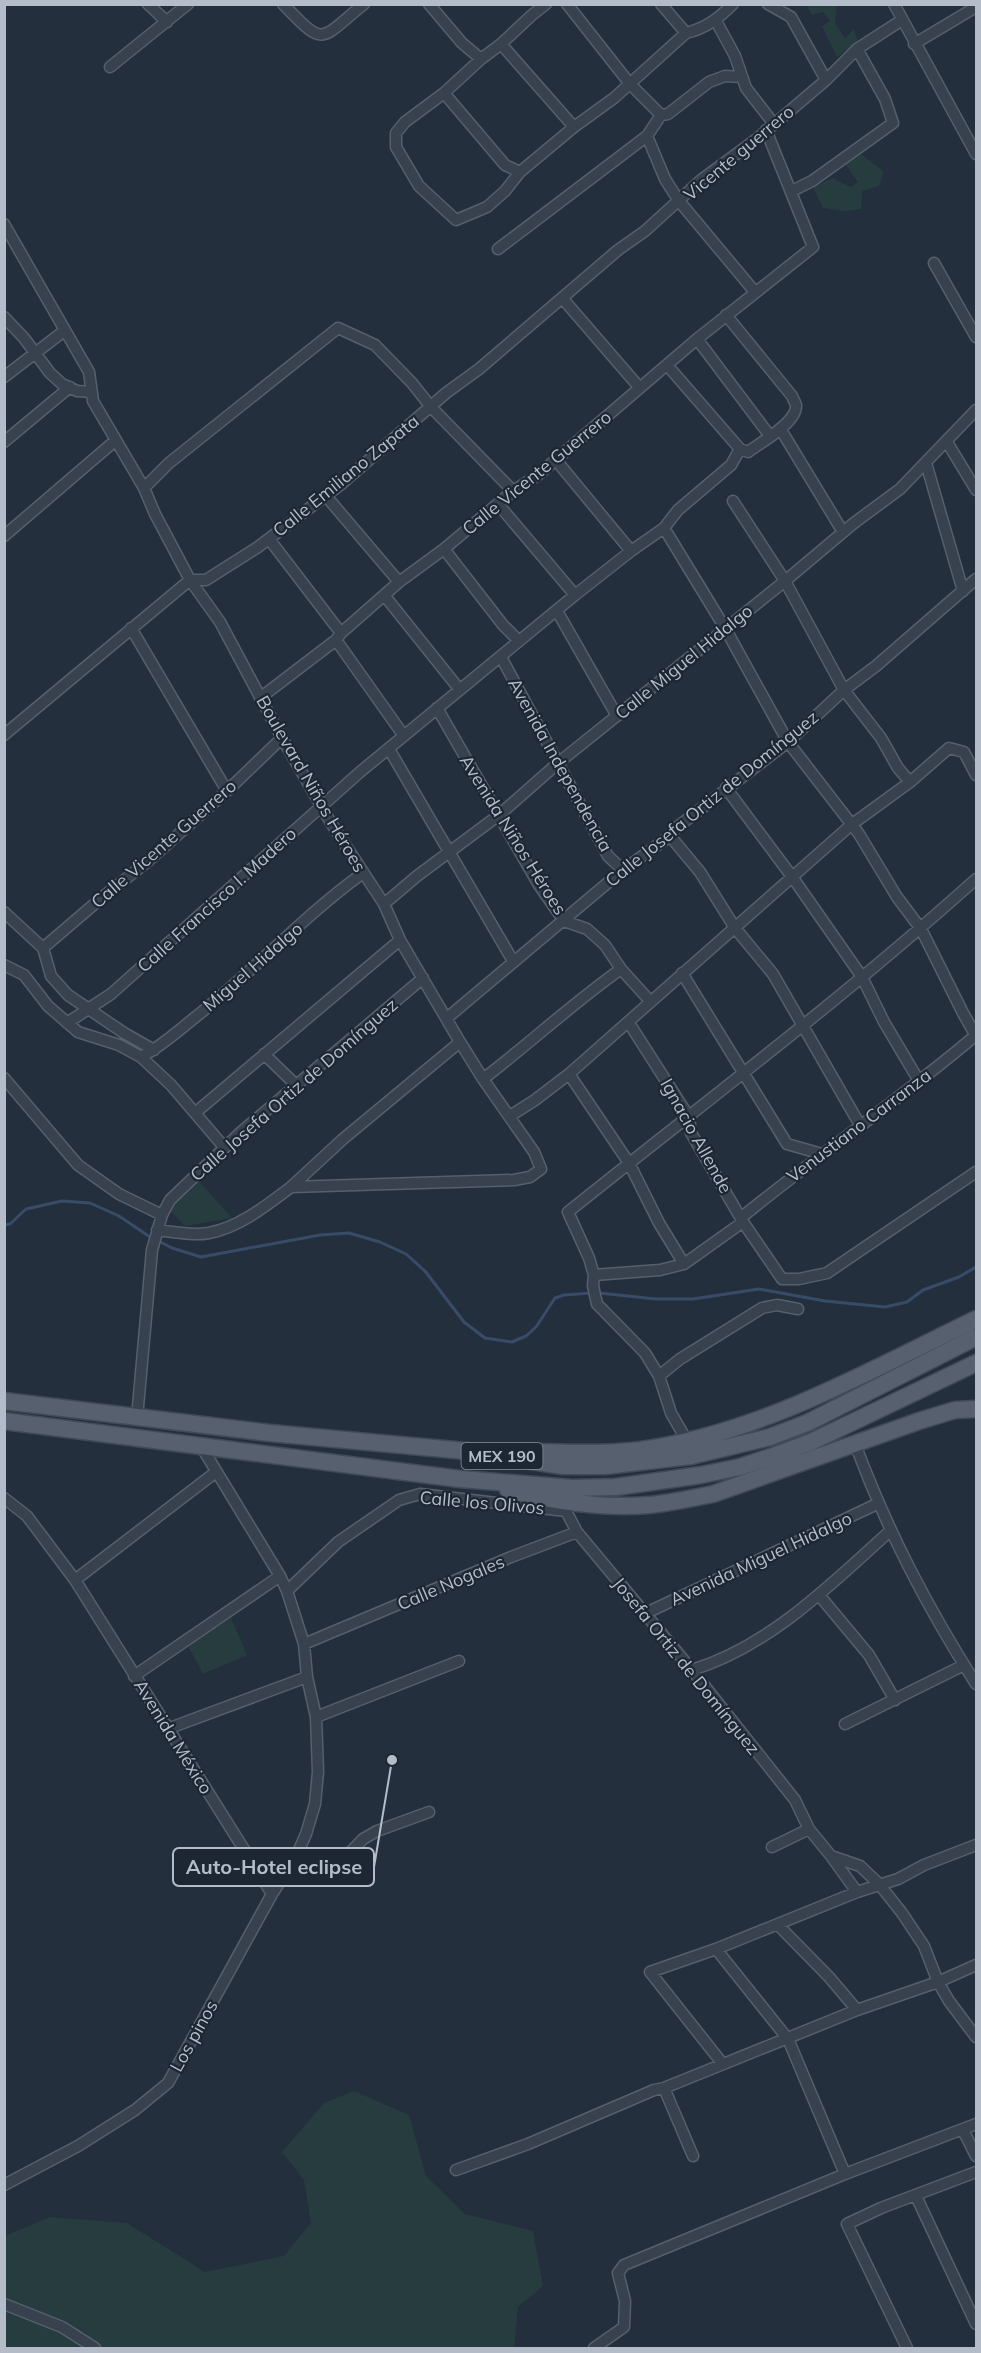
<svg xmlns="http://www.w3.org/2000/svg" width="981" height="2353" font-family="Mulish,sans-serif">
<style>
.green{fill:#263c3f}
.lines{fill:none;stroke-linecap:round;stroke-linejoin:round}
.stream{stroke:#394c67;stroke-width:3}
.minor-casing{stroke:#565f6c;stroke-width:13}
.primary-casing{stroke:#414a57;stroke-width:19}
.minor{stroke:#38414e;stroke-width:10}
.primary{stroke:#56606e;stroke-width:16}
.labels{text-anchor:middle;stroke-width:4.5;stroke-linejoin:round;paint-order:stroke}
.shield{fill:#1d2633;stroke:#878f9c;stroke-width:1.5}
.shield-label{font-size:16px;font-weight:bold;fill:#b4bcc9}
.street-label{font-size:18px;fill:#b4bcc9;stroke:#1d2633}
.leader{fill:none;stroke:#b4bcc9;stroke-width:2}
.callout-dot{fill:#b4bcc9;stroke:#1d2633;stroke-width:2}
.callout{fill:#1d2633;stroke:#b4bcc9;stroke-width:2}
.callout-label{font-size:20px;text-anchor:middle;font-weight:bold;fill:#b4bcc9}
</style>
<rect width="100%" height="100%" fill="#242f3e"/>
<path class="green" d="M 835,4 L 837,5 L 835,23 L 845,38 L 854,29 L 858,42 L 837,57 L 822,26 L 830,21 L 823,12 L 812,15 L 806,5 Z
M 857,151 L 884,172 L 879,186 L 862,191 L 861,209 L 846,211 L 823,208 L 813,187 L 833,178 L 850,187 L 858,182 L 845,164 Z
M 199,1181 L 232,1218 L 185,1226 L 168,1208 Z
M 231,1618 L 247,1655 L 203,1674 L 188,1646 Z
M 354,2091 L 409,2115 L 426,2176 L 465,2214 L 533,2231 L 543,2286 L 518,2307 L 514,2348 L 5,2348 L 5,2236 L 50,2217 L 127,2223 L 205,2272 L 284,2256 L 311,2223 L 304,2180 L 282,2152 L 324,2103 Z"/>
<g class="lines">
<path class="stream" d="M 4,1225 L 10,1224 L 26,1209 L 62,1201 L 90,1203 L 119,1216 L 147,1235 L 172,1248 L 201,1257 L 320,1235 L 349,1233 L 380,1242 L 406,1254 L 425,1271 L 464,1322 L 485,1338 L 512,1342 L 526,1336 L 536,1327 L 555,1298 L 564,1295 L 592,1293
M 599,1293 L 656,1299 L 693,1299 L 759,1289 L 825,1301 L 885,1307 L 907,1302 L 923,1290 L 959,1277 L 976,1267"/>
<defs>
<path id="minor" d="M 148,4 L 167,22
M 283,4 C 326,49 319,40 364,4
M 429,4 L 462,43 L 481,59
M 546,4 L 532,15 L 501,44 L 481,59 L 444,93 L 405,122 L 396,133 L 396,147 L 419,186 L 456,220 L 487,207 L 505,191 L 520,172 L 574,127 L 614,98 L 686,33 C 706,28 718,19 733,4
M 567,4 L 630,84 L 661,115
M 661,4 L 686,33
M 768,4 L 791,17 L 826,80
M 894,4 L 976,154
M 716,21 L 735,56 L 746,88 L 774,124
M 501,44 L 574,127
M 914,44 L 976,7
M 110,67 L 188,4
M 444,93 L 505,165 L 520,172
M 647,136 L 665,179 L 679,201 L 755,292
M 792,191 L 812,181 L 893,123 L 885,99 L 857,49
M 4,224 L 89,372 L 93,401 L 144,488 L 155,514 L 190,580 L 220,622 L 282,738 L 331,823 L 384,904 L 400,940 L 460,1042 L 483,1079 L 534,1152 L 541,1169 L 530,1177 L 514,1180 L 291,1187 L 343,1139 L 460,1042
M 498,249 L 647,136 L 661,115 L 668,114 L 709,82 L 725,76 L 742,77
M 934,263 L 976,337
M 563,299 L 639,387
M 4,317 L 24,338 L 50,373 L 62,384 L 77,391 L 92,392
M 697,339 L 770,436
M 667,365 L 740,449 L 748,452 C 760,443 798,422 796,405 C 795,402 793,399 792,396 L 726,315
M 4,377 L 64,331
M 781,430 L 843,532
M 4,442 L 70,387
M 947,442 L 976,490
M 555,459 L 631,551
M 926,463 L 963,591
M 144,488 L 169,463 L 338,328 L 375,345 L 412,383 L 431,407 L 513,491
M 326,496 L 399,582
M 733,501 L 785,581 L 844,690 L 881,738 L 898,768 L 910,782
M 498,504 L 575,595
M 664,528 L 725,628 L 788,742 L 859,834 L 897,897 L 921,929 L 963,1013 L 976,1036
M 4,536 L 116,440
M 269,539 L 341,633
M 444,549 L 503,625 L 519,641
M 384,595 L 460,690
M 557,611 L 617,716
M 131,628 L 227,791
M 336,640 L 404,736
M 501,657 L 608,856 L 623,870
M 260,698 L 336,640 L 341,633 L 399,582 L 444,549 L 513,491 L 538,475 L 697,339 L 813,247 L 766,130
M 437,708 L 539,885 L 564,921 L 587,929 L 605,945 L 621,969 L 650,1001
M 4,735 L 190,580 L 206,580 L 258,547 L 340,485 L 446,393 L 479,369 L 618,250 L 645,231 L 701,180 L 758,138 L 826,80 L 857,49 L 902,20
M 389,749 L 513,961
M 726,788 L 793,878 L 862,977 L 884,1022 L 919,1081
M 670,836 L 700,872 L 735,928 L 773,974 L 860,1125
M 384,904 L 417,876 L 499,815 L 558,763 L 785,581 L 854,523 L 900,489 L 976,410
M 4,912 L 43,948 L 51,976 L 68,995 L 124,1033 L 154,1050
M 43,948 L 105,895 L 146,863 L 227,791 L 282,738
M 4,965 L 24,975 L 48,1006 L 78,1032 L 119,1045 L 141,1057 L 171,1085 L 224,1147
M 682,973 L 787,1144 L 822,1154
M 447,1018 L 623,870 L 670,836 L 676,828 L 788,742 L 844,690 L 876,666 L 976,579
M 67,1023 L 111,994 L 360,772 L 575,595 L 631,551 L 664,528 L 678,510 L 731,465 L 740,449
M 629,1023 L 689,1117 L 691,1133 L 743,1222 L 782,1279 L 799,1279 L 827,1273 L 976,1172
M 264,1054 L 296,1085
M 141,1057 C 160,1047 176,1033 193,1019 C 252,973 302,917 363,873
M 569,1074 L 629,1163 L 659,1223 L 684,1264 L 660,1270 L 594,1275
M 4,1078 L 78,1165 L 119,1194 L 162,1215
M 483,1079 C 530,1043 573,1003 621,969
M 195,1113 L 400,940
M 510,1116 L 535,1100 L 569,1074 L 851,825 L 910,782 L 949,748 L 964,752 L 976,775
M 742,1217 C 819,1154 901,1099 976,1035
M 157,1230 C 174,1232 193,1236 209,1233 C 240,1227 267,1205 291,1187
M 684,1264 L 743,1222
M 659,1376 L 680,1359 L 762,1308 L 777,1305 L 798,1309
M 137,1418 L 152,1250 L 162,1215 L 170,1200 L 241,1132 L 423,978
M 687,1441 L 671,1413 L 659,1376 L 645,1353 L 597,1304 L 593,1286 L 594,1275 L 589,1258 L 568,1212 C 705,1102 846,996 976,879
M 855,1444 C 888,1532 926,1605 976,1684
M 4,1498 L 27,1516 L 75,1580 L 272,1894
M 564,1501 L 566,1511 L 577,1532 L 692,1670 L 795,1800 L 809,1829 L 831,1856 L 860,1866 L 879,1884 L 902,1913 L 924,1946 L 938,1982 L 949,2001 L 976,2037
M 75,1580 L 216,1472
M 287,1591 L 338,1542 L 399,1500 L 420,1494 L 566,1511
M 819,1595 L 869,1655 L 895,1700
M 644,1614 L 877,1504
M 304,1644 L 511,1557 L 577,1532
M 692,1670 C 770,1646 830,1585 890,1531
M 134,1676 L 280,1576
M 316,1717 L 459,1661
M 845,1724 L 964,1665
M 167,1729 L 307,1677
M 772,1847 L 809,1829
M 831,1856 L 857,1892
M 295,1859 L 322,1863 L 342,1861 L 363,1839 L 377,1831 L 429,1812
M 778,1925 L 829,1977 L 857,2010
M 716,1949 L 788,2039 L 845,2174
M 722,2063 L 650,1972 L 716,1949 L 857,1892 L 898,1879 L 924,1865 L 976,1845
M 664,2088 L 693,2156
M 963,2130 L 976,2156
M 456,2170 L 528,2144 L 654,2090 L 664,2088 L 857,2010 L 938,1982 L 976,1965
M 4,2185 L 78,2146 L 135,2110 L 168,2083 L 272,1894 L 295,1859 L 306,1834 L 315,1804 L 318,1772 L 316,1717 L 307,1677 L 304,1644 L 287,1591 L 280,1576 L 201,1446
M 916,2196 L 976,2324
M 4,2304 L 62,2327 L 95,2348
M 594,2348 L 624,2327 L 625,2301 L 618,2273 L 624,2265 L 845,2174 L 976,2124
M 907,2348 L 847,2224 L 881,2208 L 976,2172"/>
<path id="primary" d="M 4,1401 L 270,1433 L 466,1451 L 563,1466 L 605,1466 L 691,1456 L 770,1437 L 807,1423 L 976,1337
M 4,1421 L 460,1479 L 572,1488 L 616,1487 L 701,1475 L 740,1467 L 776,1455 L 811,1442 L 976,1363
M 527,1452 C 565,1452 603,1455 641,1450 C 761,1433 869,1371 976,1319
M 508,1490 C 551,1501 605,1509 649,1505 C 671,1503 692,1498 713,1494 L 919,1421 L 955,1410 L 976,1409"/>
</defs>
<use href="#minor" class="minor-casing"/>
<use href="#primary" class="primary-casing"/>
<use href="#minor" class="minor"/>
<use href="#primary" class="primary"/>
</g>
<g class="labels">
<rect class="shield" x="461.5" y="1443" width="81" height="26" rx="4.5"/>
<g class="shield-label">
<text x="502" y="1462">MEX 190</text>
</g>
<g class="street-label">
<text transform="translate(739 153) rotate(-40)" y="6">Vicente guerrero</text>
<text transform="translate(537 473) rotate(-39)" y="6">Calle Vicente Guerrero</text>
<text transform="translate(346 476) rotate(-39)" y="6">Calle Emiliano Zapata</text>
<text transform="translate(684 662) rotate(-39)" y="6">Calle Miguel Hidalgo</text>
<text transform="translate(560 765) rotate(61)" y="6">Avenida Independencia</text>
<text transform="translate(311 784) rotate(60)" y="6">Boulevard Niños Héroes</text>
<text transform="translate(712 799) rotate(-39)" y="6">Calle Josefa Ortiz de Domínguez</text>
<text transform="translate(513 835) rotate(58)" y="6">Avenida Niños Héroes</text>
<text transform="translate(164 844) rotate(-41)" y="6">Calle Vicente Guerrero</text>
<text transform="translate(217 900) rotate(-42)" y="6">Calle Francisco I. Madero</text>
<text transform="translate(253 967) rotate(-41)" y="6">Miguel Hidalgo</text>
<text transform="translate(294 1090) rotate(-41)" y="6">Calle Josefa Ortiz de Domínguez</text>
<text transform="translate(859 1126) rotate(-37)" y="6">Venustiano Carranza</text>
<text transform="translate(696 1136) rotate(61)" y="6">Ignacio Allende</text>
<text transform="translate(482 1503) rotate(5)" y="6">Calle los Olivos</text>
<text transform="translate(761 1559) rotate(-25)" y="6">Avenida Miguel Hidalgo</text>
<text transform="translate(451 1583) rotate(-23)" y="6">Calle Nogales</text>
<text transform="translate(686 1666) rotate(51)" y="6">Josefa Ortiz de Domínguez</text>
<text transform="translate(173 1737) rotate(58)" y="6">Avenida México</text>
<text transform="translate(194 2036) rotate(-61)" y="6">Los pinos</text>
</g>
</g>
<path class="leader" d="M392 1760L374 1867"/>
<circle class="callout-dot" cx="392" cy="1760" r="6"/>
<rect class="callout" x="173" y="1848" width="201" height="38" rx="6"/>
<g class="callout-label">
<text x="274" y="1874">Auto-Hotel eclipse</text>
</g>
<rect width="981" height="2353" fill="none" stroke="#b4bcc9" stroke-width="12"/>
</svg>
